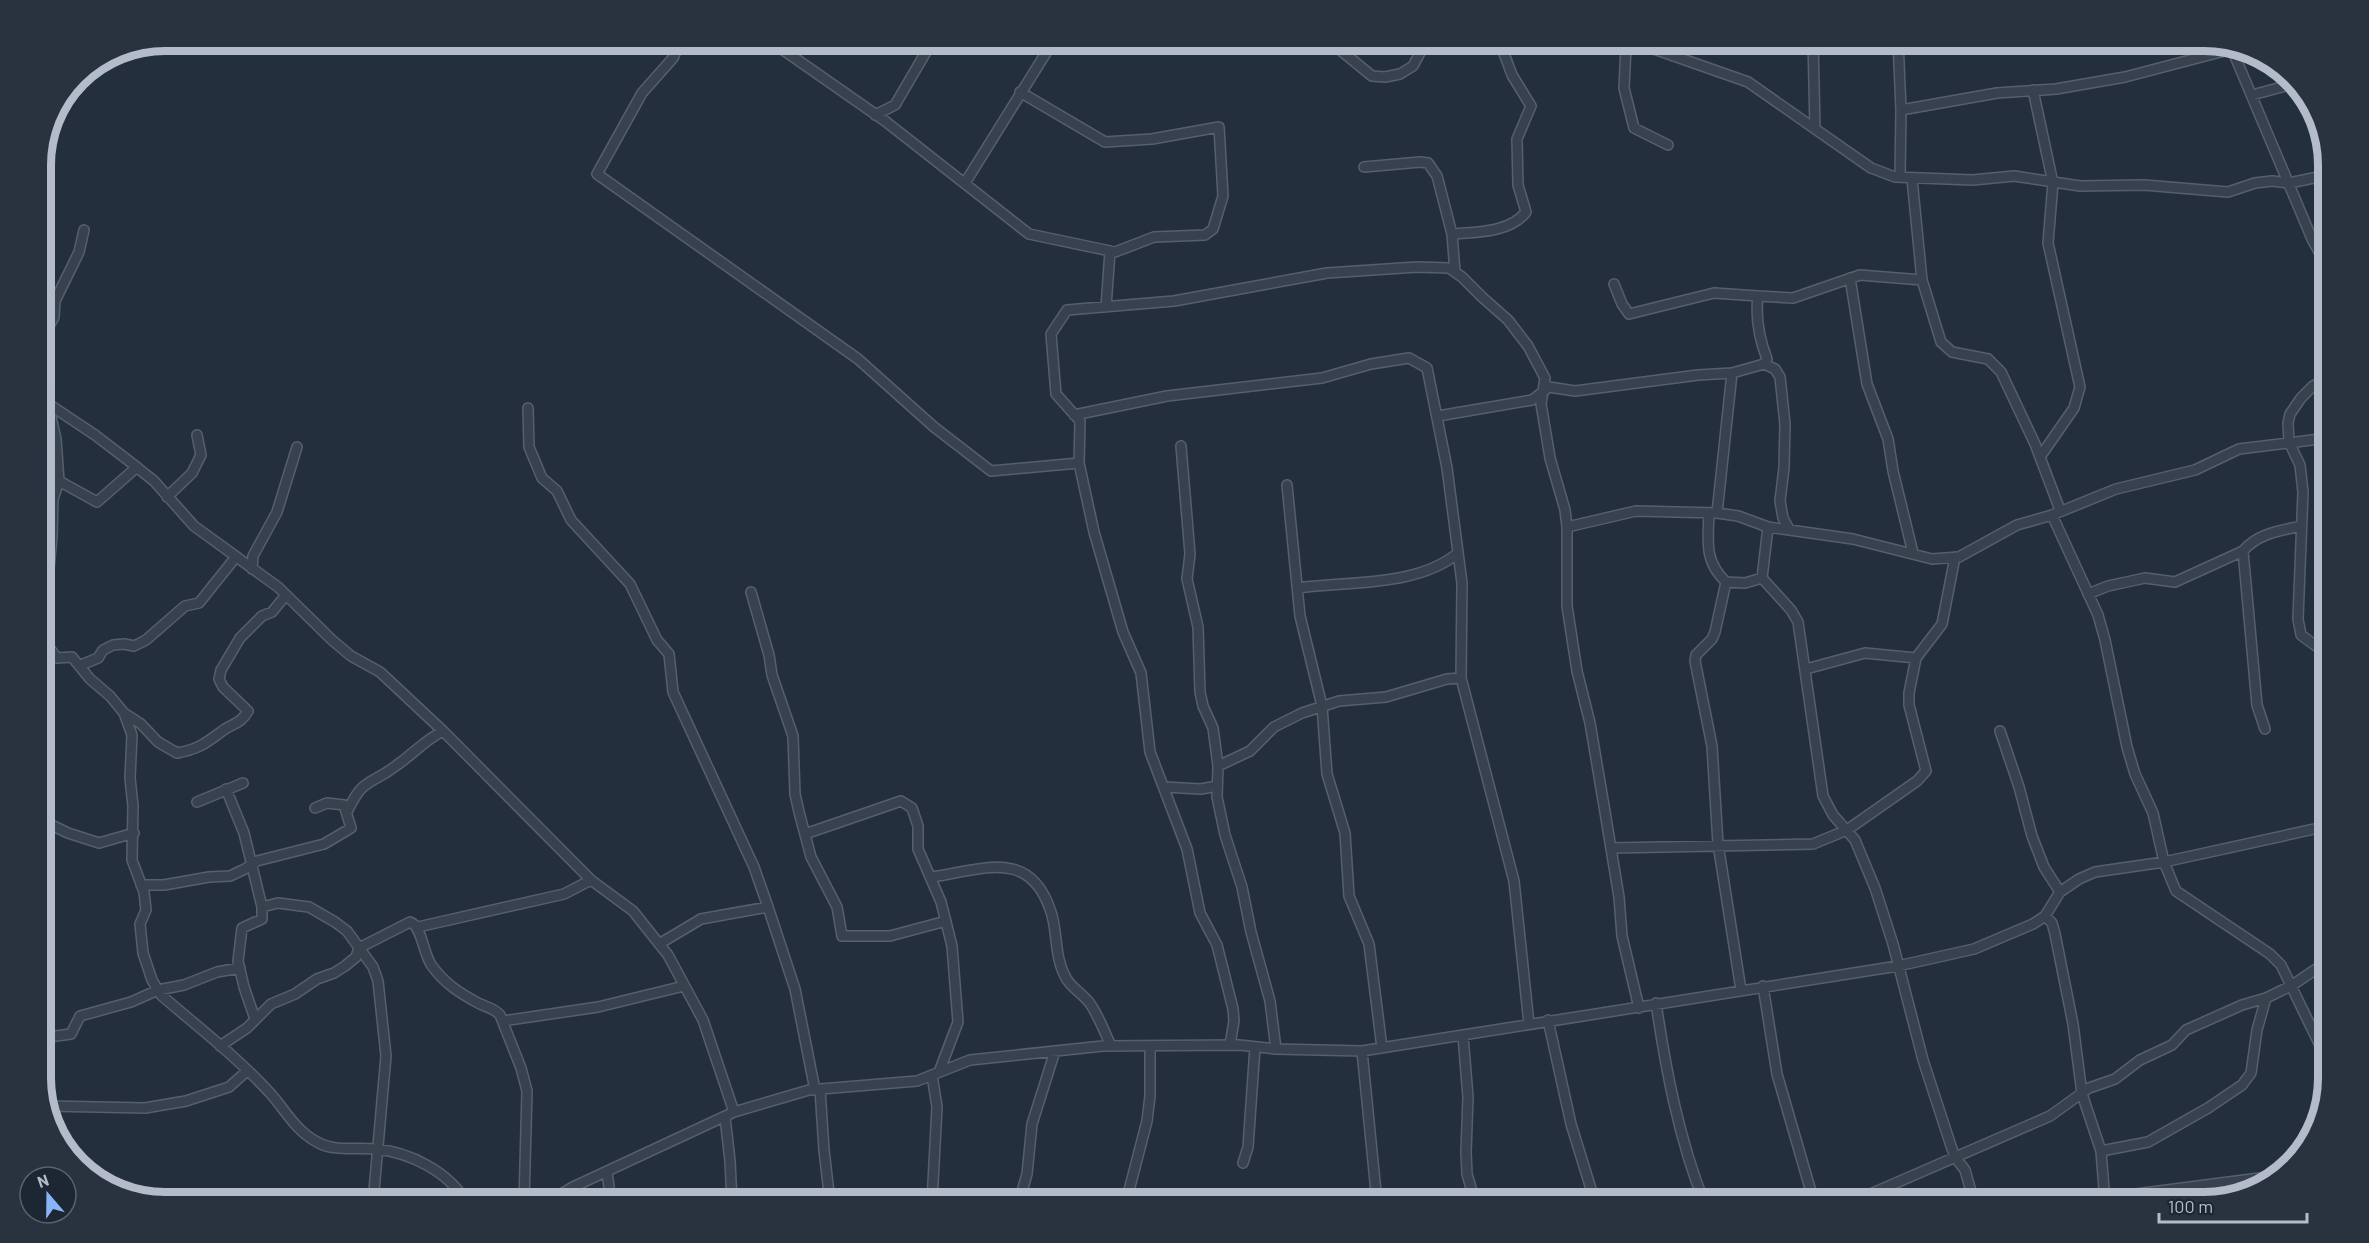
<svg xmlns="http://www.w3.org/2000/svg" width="2369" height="1243" font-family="Barlow,sans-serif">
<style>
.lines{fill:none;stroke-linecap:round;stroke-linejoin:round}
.minor-casing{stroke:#565f6c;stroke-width:12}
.minor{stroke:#38414e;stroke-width:9}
.rim{fill:none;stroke:#b4bcc9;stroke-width:8}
</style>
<rect width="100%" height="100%" fill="#242f3e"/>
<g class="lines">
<defs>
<path id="minor" d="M 681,40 L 673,58 L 642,93 L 597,174 L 858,359 L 934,427 L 991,471 L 1079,463
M 769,40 L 885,121 L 1029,234 L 1115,252 L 1154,237 L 1205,235 L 1213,229 L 1223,196 L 1219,127 L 1152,139 L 1105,142 L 1020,92
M 1328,40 L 1372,76 L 1385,77 L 1400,74 L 1413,66 L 1423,47 L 1424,40
M 1635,40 L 1637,43 L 1748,82 L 1871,168 L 1895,177 L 1973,180 L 2014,176 L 2080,186 L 2144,185 L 2228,192 L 2255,183 L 2272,181 L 2289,183 L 2328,175
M 1813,40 L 1815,129
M 1898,40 L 1901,110 L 1900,177
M 1637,43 L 1626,47 L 1624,88 L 1634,128 L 1668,145
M 2231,47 L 2312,239 L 2328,268
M 791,55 L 801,40
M 1673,56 L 1682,43 L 1691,40
M 2033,90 L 2053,183 L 2048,243 L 2080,387 L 2074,408 L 2040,457
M 2252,95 L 2293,84
M 1901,110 L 1997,93 L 2056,89 L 2125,77 L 2232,49
M 875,115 L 895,105 L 933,40
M 1364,167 L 1420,162 L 1428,163 L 1437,176 L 1452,234
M 1912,179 L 1922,280
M 965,183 L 1054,40
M 1455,272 L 1452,234 C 1476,232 1510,233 1526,212 L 1518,185 L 1517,139 L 1531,106 L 1512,75 L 1499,40
M 1850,278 L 1867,384 L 1888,439 L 1893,471 L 1913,553
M 41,280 L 55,301
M 1614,284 L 1622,304 L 1629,314 L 1714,293 L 1758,296
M 1106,307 L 1110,251
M 41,340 L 54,317 L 55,301 L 79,252 L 84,230
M 1764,364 L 1775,369 L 1780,377 L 1785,424 L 1784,468 L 1780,501 L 1783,518 L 1789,529
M 1732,373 L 1717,513 L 1738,516 L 1768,527 L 1853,539 L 1932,559 L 1959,557 L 2017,525 L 2052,515 L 2116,489 L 2195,470 L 2239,449 L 2328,438
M 2328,379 L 2313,386 L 2301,398 L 2290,414 L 2288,423 L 2289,442 L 2300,465 L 2303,492 L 2298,619 L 2301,635 L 2316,646 L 2328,646
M 41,399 L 95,435 L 129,461 L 154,481 L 194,526 L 278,587 L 332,640 L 351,656 L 380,672 L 443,731 L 591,880 L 633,911 L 668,955 L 703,1020 L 734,1112
M 48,404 L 56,439 L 59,481 L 53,499 L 52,537 L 44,620 L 48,646 L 57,658 L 72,657 L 90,679 L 110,696 L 124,713 L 141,724 L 158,742 L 177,753 C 200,749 207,742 225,729 C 235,723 242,722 248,711 L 223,687 L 219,679 L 221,670 L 240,638 L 262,616 L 272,612 L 286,595
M 528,408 L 529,447 L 542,478 L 557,491 L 571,520 L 630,584 L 657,640 L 669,654 L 673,692 L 754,867 L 768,907 L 795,989 L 815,1090
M 1074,415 L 1167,396 L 1322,378 L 1371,364 L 1409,358 L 1427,368 L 1447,468 L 1462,583 L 1461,678 L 1514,881 L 1529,1024
M 1438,416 L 1532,400 L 1549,387 L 1575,391 L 1698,375 L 1732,373 L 1764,364 L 1767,359 C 1759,338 1755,319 1758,296 L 1793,298 L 1860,275 L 1922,280 L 1941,342 L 1952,352 L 1988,359 L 2001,372 L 2035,444 L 2060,510
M 1181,446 L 1190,554 L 1187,579 L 1198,627 L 1200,692 L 1203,706 L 1213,728 L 1218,766 L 1217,797 L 1225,835 L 1242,887 L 1251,932 L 1270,1001 L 1276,1049
M 59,481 L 97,502 L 137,467
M 1287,485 L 1300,616 L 1322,706 L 1327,774 L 1345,833 L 1349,896 L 1369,944 L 1382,1048
M 167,497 L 192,473 L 201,455 L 197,435
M 1709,513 C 1708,542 1704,561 1726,582
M 2052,515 L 2098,615 L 2105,640 L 2127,747 L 2135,774 L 2153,813 L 2164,862 L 2176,891 L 2270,954 L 2281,965 L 2328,1062
M 1567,527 L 1636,511 L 1717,513
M 1768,527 L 1762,578 L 1791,610 L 1798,622 L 1823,796 L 1833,815 L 1855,840 L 1875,888 L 1893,944 L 1923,1060 L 1951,1146 L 1955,1157 L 1965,1170 L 1974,1202
M 252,569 L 253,556 L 277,512 L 297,447
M 1298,588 C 1349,581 1417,587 1458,553
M 751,592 L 769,655 L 772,675 L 793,736 L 795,794 L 799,812 L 811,857 L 837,907 L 842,936 L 890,936 L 946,921
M 2088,594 L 2108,586 L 2145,578 L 2175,582 L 2243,551
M 81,665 L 98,658 L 103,650 L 113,645 L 124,644 L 134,646 L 146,640 L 185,606 L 199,603 L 235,558
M 1806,669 L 1865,653 L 1916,658
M 124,713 L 132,735 L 130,778 L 133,806 L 132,860 L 144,892 L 146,910 L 140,924 L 143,953 L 152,980 L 161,995 C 198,1027 237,1057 270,1093 C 286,1111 295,1130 317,1142 C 334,1152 356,1147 375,1149 C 410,1152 449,1172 466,1202
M 2265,729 L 2257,705 L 2243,551 C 2258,533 2280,531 2301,526
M 2000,731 L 2019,787 L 2032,836 L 2044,867 L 2060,892
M 1218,766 L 1250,751 L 1274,727 L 1302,713 L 1339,701 L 1386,697 L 1447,679 L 1461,678
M 1164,787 L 1201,789 L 1217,786
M 226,789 L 244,833 L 262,907 L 262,919 L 242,928 L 238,961 L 244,987 L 255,1019
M 197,802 L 243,783
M 347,812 C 364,776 370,786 397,765 C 413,754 425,740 443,731
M 41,820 L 68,833 L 99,843 L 134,833
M 805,834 L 901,801 L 912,808 L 918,826 L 918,849 L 941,902 L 952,946 L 958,1022 L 939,1072
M 1611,848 L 1813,844 L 1847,830 L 1917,781 L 1926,771 L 1909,705 L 1909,693 L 1916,658 L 1942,624 L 1955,557
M 932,877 C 982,870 1030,847 1051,912 C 1058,933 1054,957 1066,978 C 1072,989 1085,995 1091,1005 C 1099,1017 1105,1033 1111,1046
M 141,885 L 164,885 L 209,877 L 230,876 L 245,869 L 257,861 L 324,844 L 351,828 L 344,805 L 327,803 L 315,808
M 262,907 L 278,903 L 309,907 L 335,922 L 347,931 L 373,967 L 378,981 L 386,1056 L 373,1202
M 2045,916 L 2052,923 L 2055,934 L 2073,1024 L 2082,1094 L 2101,1151
M 418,927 L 564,894 L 591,880
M 659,944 L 701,919 L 768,907
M 359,948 L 410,922 C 422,926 423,954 432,966 C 445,984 461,994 480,1004 C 487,1007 495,1009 500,1015 L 521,1068 L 527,1091 L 524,1202
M 1763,986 L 1777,1074 L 1814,1202
M 1741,990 L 1718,844 L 1712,746 L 1695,661 L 1696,655 L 1712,639 L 1715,632 L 1726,582 L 1745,583 L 1762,578
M 1656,1003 C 1666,1071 1679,1139 1704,1202
M 1548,1020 L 1571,1124 L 1595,1202
M 503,1021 L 598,1007 L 684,986
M 41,1026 L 45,990 L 42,955
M 1463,1036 L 1468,1097 L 1466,1152 L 1467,1174 L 1475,1202
M 41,1038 L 71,1034 L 80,1016 L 131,1002 L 158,990 L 184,985 L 217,972 L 240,968
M 1230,1045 L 1234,1021 L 1233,1009 L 1217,945 L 1200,913 L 1187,849 L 1150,752 L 1141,673 L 1123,632 L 1094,532 L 1079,463 L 1080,421 L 1056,394 L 1051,334 L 1067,310 L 1174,301 L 1327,273 L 1417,267 L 1449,268 L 1462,277 L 1482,297 L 1508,320 L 1528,346 L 1545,378 L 1541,404 L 1550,458 L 1565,510 L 1567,527 L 1567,606 L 1577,671 L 1590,723 L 1604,806 L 1619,897 L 1622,936 L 1639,1008
M 220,1046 L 247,1028 L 271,1004 L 295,994 L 317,979 L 334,973 L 345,966 L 356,957 L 359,948
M 1362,1051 L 1377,1202
M 820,1089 L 824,1150 L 830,1202
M 48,1106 L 145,1108 L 186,1101 L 229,1087 L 247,1071
M 725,1117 L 730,1161 L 732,1202
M 1243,1163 L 1248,1147 L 1255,1047
M 607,1172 L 611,1202
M 1882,1189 L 1885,1202
M 2105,1198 L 2275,1176
M 548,1202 L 573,1187 L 734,1112 L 809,1090 L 917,1081 L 970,1060 L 1103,1046 L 1239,1045 L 1276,1049 L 1362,1051 L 1898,966 L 1974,949 L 2033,924 L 2045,916 L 2060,892 L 2079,879 L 2095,872 L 2164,862 L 2328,826
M 932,1202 L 937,1107 L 932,1075
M 1019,1202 L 1027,1174 L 1032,1124 L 1055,1051
M 1126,1202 L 1147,1121 L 1150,1096 L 1150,1046
M 1852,1202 L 2050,1116 L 2089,1088 L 2115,1079 L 2140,1060 L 2172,1045 L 2186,1030 L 2242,1005 L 2266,998
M 2105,1202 L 2101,1151 L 2148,1142 L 2208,1108 L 2242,1085 L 2251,1073 L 2257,1030 L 2266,998 L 2291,986 L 2328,961"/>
</defs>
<use href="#minor" class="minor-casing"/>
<use href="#minor" class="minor"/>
</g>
<path d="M0 0H2369V1243H0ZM165 51H2204A114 114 0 0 1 2318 165V1078A114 114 0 0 1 2204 1192H165A114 114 0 0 1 51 1078V165A114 114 0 0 1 165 51Z" fill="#29323f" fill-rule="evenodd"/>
<path class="rim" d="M165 51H2204A114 114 0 0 1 2318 165V1078A114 114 0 0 1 2204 1192H165A114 114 0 0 1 51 1078V165A114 114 0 0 1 165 51Z"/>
<g transform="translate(48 1195) rotate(340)"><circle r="28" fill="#1d2633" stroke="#59626f" stroke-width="1.5"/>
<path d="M0-4.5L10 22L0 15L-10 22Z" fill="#8ab4f8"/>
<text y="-9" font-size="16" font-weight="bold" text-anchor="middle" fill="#b4bcc9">N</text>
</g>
<path d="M2159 1213v9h148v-9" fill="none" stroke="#b4bcc9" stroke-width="3"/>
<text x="2168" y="1213" font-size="18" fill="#b4bcc9" stroke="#1d2633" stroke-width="4.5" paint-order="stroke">100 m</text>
</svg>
